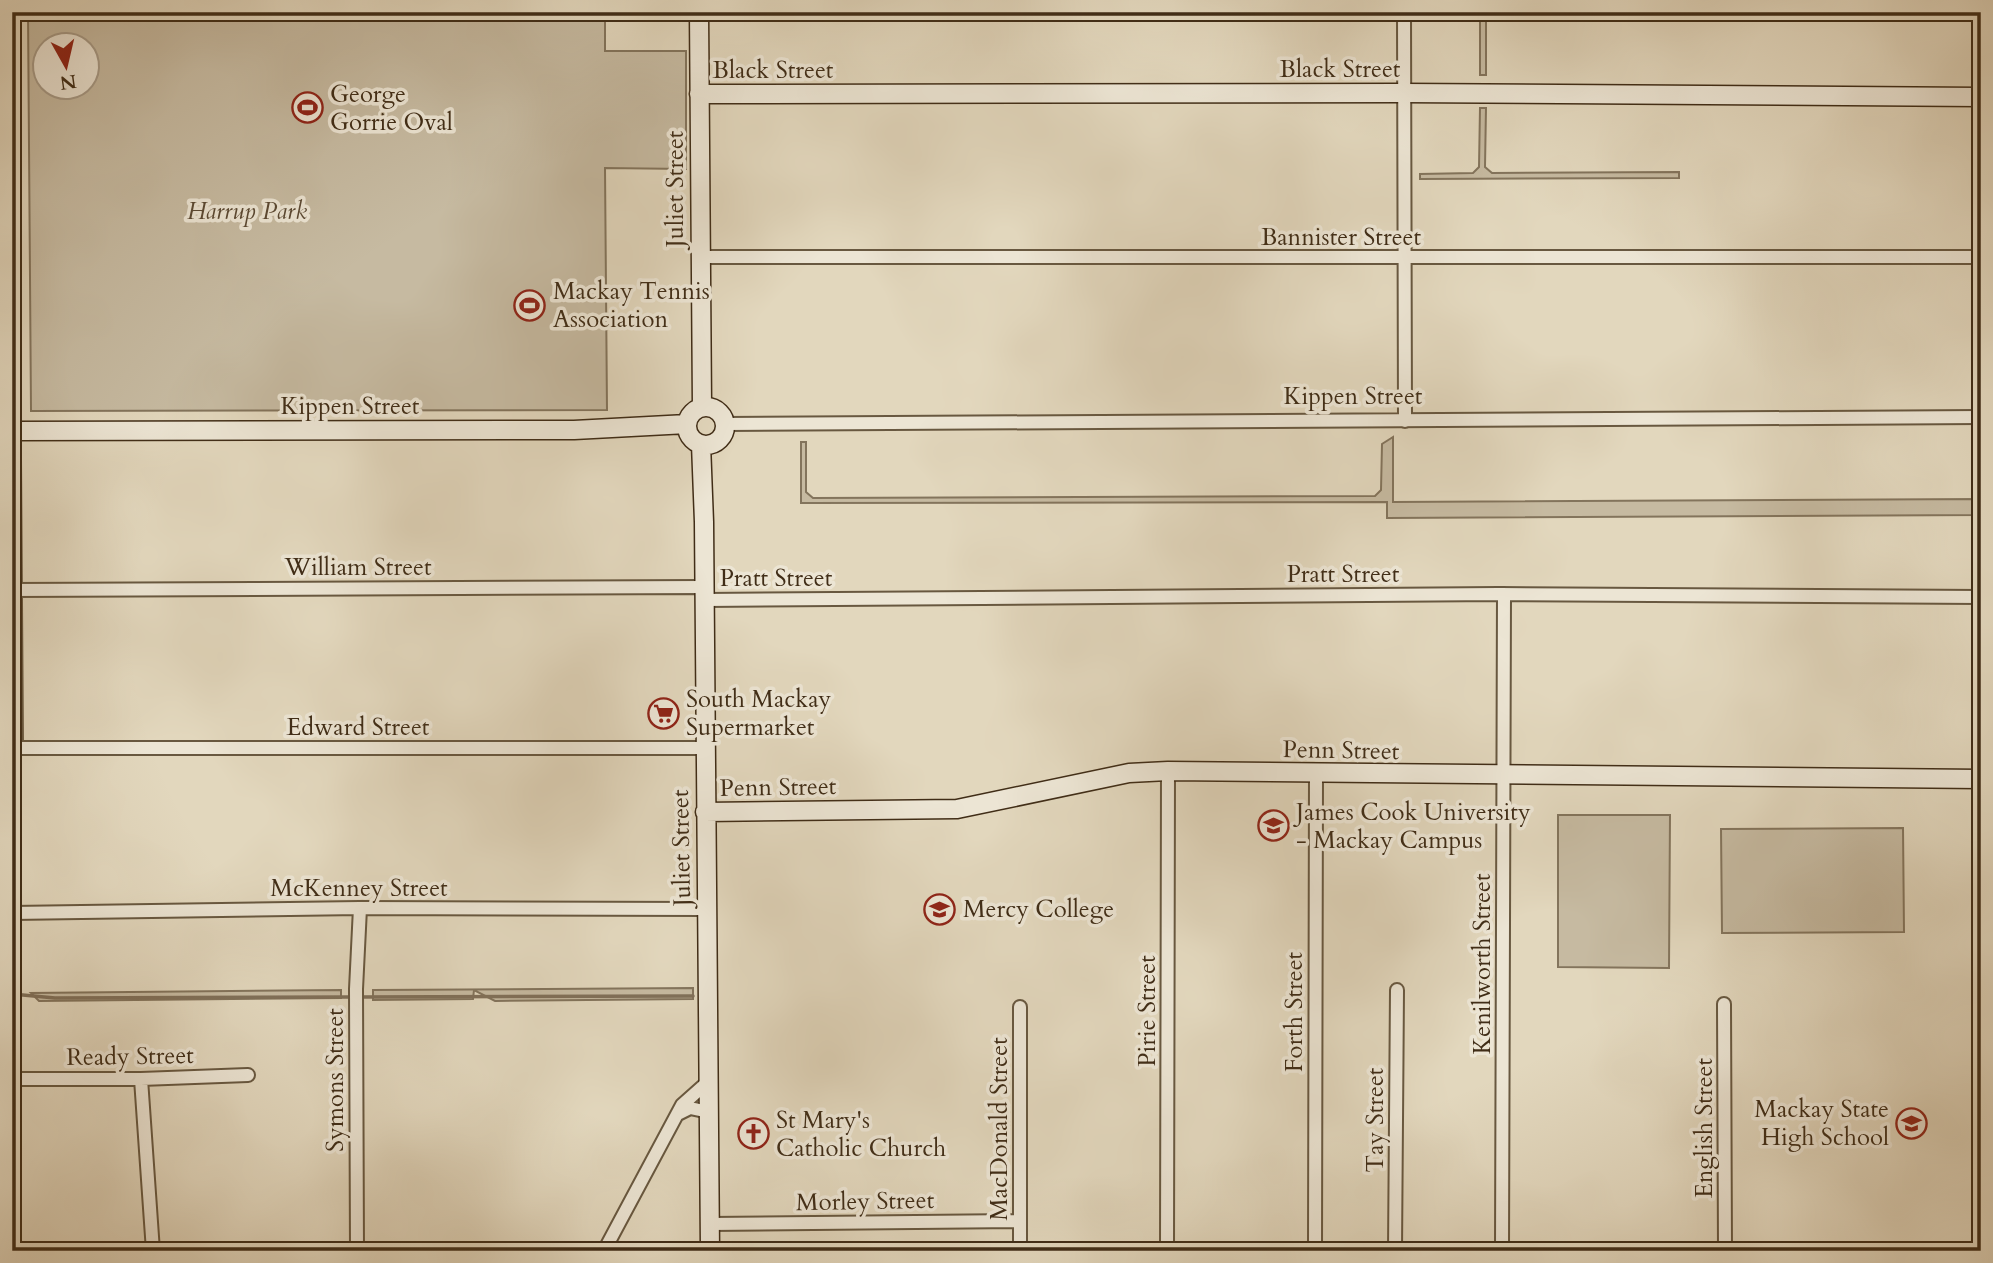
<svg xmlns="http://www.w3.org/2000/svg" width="1993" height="1263" font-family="Cardo,serif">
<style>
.green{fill:#c6baa1;stroke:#83745c;stroke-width:2;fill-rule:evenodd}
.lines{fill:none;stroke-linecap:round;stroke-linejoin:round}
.stream{stroke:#807059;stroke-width:3.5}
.street-casing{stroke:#685840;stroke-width:16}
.secondary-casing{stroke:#402d17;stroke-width:21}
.street{stroke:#ece5d4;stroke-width:12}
.secondary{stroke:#ece5d4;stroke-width:18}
.labels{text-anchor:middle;stroke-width:7;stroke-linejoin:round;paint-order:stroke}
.street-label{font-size:24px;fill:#402d17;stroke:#ece5d4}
.poi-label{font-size:24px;fill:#402d17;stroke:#ece5d4;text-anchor:start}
.park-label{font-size:24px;font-style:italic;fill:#5b4933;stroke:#ece5d4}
</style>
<rect width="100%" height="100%" fill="#e2d7bd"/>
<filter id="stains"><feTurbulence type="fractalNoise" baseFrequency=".00286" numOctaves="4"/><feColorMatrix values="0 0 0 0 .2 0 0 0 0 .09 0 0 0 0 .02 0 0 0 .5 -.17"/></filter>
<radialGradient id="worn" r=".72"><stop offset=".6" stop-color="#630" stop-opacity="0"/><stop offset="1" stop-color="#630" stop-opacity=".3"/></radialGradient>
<path class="green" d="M 28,12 L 605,12 L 605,51 L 686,51 L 686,169 L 605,168 L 607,410 L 31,411 ZM 46,46 L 88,46 L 88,88 L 46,88 Z
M 1480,12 L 1486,12 L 1486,75 L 1480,75 Z
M 1480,108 L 1486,108 L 1485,167 L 1492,173 L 1679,172 L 1679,178 L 1420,179 L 1420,174 L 1473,173 L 1479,167 Z
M 1393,437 L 1393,502 L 1981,499 L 1981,515 L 1387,518 L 1387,502 L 801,503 L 801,442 L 806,442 L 806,492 L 813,498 L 1375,496 L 1381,490 L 1382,444 Z
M 1558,815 L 1670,815 L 1669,968 L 1558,967 Z
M 1903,828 L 1904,932 L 1722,933 L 1721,829 Z
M 693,988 L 693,999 L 495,1001 L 474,990 L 473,999 L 373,1000 L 373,990 Z
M 341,990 L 341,998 L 39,1001 L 31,993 Z"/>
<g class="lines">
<path class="stream" d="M 12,994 L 55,998 L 351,997
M 359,997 L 693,996"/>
<defs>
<path id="street" d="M 1404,12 L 1405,421
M 12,170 L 16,748
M 700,257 L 1981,257
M 725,424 L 1981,417
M 12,590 L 704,587
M 705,600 L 1499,594 L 1981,597
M 12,748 L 704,748
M 12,913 L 360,908 L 706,909
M 1724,1004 L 1725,1251
M 1020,1007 L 1020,1251
M 12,1079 L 141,1079 L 248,1075
M 141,1079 L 153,1251
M 678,1114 L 690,1108 L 709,1112
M 710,1224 L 1020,1221
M 357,1251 L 356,989 L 360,908
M 604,1251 L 682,1105 L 709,1081
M 1167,1251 L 1168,771
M 1315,1251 L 1316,774
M 1395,1251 L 1397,990
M 1502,1251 L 1504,594"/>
<path id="secondary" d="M 699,12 L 702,407
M 699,94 L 1403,93 L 1981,97
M687 426a19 19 0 1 1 38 0a19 19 0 1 1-38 0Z
M 12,431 L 574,430 L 687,424
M 701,444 L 704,522 L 710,1251
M 705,812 L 957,809 L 1129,773 L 1168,771 L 1981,779"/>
</defs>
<use href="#street" class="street-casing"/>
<use href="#secondary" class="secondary-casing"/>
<use href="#street" class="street"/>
<use href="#secondary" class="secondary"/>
</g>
<defs>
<symbol id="stadium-ring" viewBox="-11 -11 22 22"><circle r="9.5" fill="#ece5d4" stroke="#8f2418" stroke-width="1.5"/><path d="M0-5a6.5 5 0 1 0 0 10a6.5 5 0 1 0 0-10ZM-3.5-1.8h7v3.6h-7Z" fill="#8f2418"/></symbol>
<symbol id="supermarket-ring" viewBox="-11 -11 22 22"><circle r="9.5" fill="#ece5d4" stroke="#8f2418" stroke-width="1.5"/><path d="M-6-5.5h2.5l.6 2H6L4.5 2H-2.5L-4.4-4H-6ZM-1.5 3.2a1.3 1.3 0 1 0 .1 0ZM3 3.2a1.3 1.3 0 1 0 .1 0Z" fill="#8f2418"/></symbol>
<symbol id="university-ring" viewBox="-11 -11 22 22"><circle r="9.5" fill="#ece5d4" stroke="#8f2418" stroke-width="1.5"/><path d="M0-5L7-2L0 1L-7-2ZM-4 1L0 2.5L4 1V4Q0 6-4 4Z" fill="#8f2418"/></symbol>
<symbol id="school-ring" viewBox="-11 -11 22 22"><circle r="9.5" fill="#ece5d4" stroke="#8f2418" stroke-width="1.5"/><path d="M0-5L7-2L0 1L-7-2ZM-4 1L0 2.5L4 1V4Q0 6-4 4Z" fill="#8f2418"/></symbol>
<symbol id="church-ring" viewBox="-11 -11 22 22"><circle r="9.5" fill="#ece5d4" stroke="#8f2418" stroke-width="1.5"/><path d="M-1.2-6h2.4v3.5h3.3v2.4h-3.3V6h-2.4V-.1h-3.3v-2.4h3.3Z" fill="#8f2418"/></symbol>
</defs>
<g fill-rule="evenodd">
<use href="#stadium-ring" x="290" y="90" width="35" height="35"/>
<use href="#stadium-ring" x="512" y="288" width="35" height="35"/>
<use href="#supermarket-ring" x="646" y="696" width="35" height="35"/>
<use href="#university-ring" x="1256" y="808" width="35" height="35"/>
<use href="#school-ring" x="922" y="892" width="35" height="35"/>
<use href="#school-ring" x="1894" y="1106" width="35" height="35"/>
<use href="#church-ring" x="736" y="1116" width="35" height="35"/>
</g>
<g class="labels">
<g class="street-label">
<text x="1340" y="77">Black Street</text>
<text x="773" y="78">Black Street</text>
<text transform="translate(675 189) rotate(-90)" y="8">Juliet Street</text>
<text x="1341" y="245">Bannister Street</text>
<text x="1353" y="404">Kippen Street</text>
<text x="350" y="414">Kippen Street</text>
<text x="358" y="575">William Street</text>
<text x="1343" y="582">Pratt Street</text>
<text x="776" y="586">Pratt Street</text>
<text x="358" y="735">Edward Street</text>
<text transform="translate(1341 750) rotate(1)" y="8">Penn Street</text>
<text transform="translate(778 787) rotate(-1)" y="8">Penn Street</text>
<text transform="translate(681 848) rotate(-91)" y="8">Juliet Street</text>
<text x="359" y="896">McKenney Street</text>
<text transform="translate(1482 964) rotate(-90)" y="8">Kenilworth Street</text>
<text transform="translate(1147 1011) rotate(-90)" y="8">Pirie Street</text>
<text transform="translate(1294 1012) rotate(-90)" y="8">Forth Street</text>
<text transform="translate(130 1056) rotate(-1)" y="8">Ready Street</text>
<text transform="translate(335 1080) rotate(-90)" y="8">Symons Street</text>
<text transform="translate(1375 1120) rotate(-90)" y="8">Tay Street</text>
<text transform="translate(1704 1128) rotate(-90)" y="8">English Street</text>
<text transform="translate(999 1129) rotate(-90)" y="8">MacDonald Street</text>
<text transform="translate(865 1201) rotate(-1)" y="8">Morley Street</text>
</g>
<g class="poi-label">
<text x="330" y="102">George<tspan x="330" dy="28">Gorrie Oval</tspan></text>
<text x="553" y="299">Mackay Tennis<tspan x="553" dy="28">Association</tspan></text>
<text x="686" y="707">South Mackay<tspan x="686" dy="28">Supermarket</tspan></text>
<text x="1296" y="820">James Cook University<tspan x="1296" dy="28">- Mackay Campus</tspan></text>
<text x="963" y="917">Mercy College</text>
<text x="1889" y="1117" text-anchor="end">Mackay State<tspan x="1889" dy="28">High School</tspan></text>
<text x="776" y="1128">St Mary's<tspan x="776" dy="28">Catholic Church</tspan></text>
</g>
<g class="park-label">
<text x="247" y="219">Harrup Park</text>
</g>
</g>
<rect width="1993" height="1263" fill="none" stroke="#e2d7bd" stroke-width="42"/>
<rect x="14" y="14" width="1965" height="1235" fill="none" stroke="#402d17" stroke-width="3.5"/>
<rect x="21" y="21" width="1951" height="1221" fill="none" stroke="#402d17" stroke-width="2"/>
<g transform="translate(66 66) rotate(172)"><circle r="33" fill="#ece5d4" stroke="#a79b88" stroke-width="2"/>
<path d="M0-5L12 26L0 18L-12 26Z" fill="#8f2418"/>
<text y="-10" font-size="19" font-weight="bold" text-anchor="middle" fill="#402d17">N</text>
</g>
<rect width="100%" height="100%" filter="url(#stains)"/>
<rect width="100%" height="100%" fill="url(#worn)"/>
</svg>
